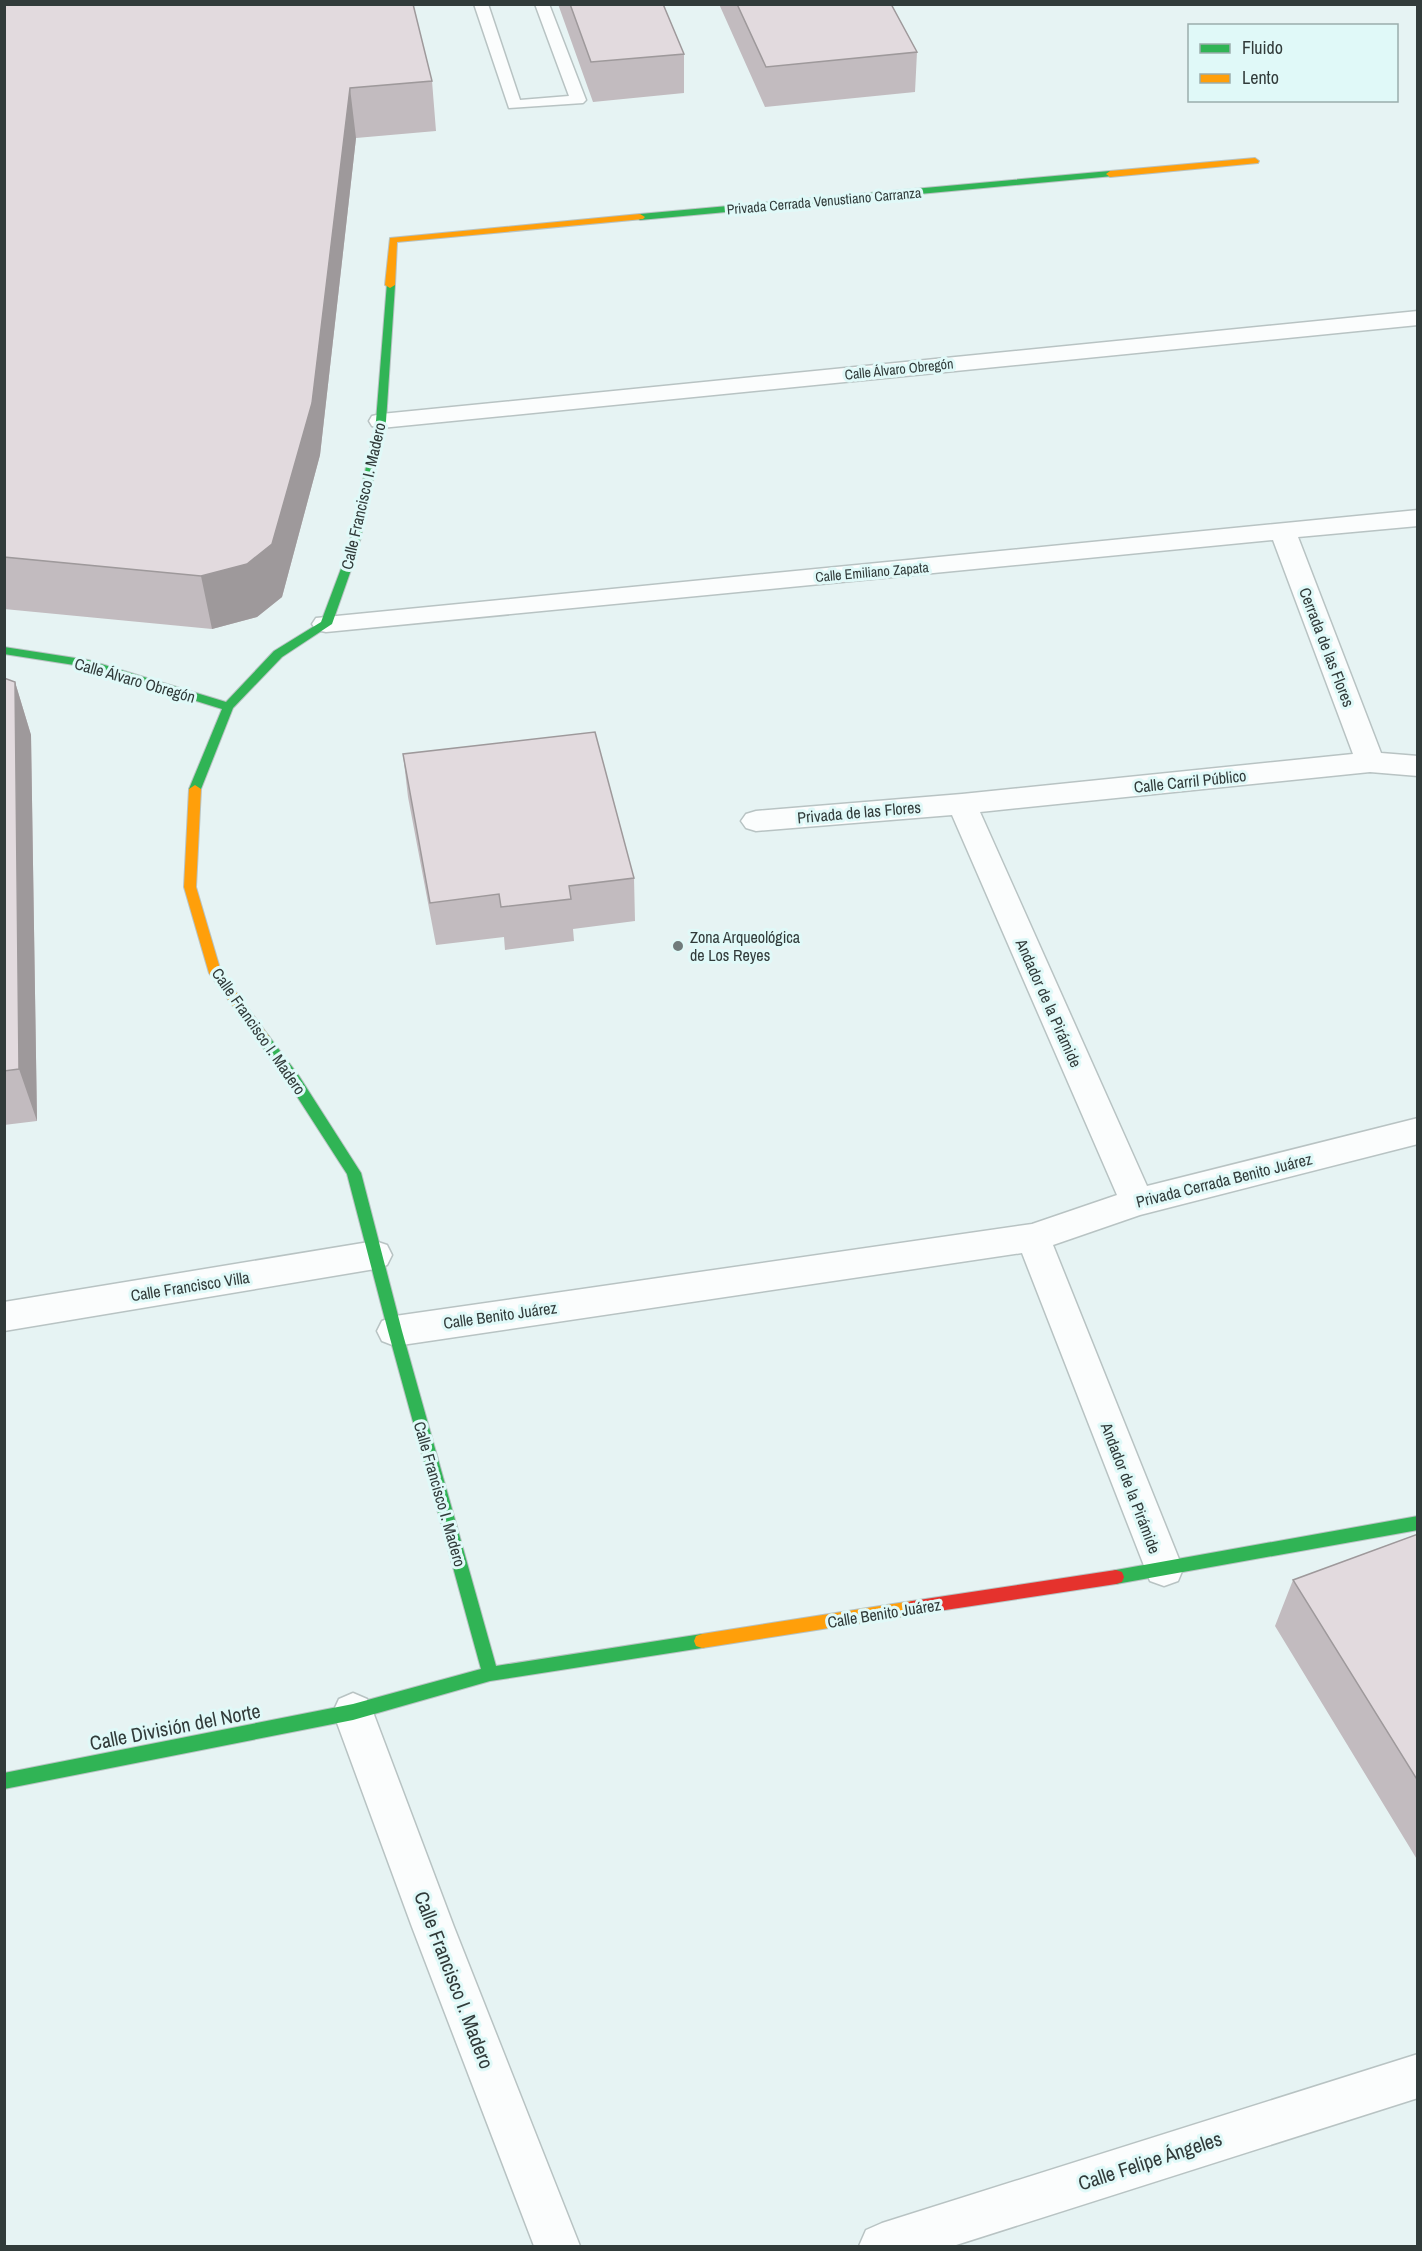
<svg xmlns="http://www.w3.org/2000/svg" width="1422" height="2251" font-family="'Archivo Narrow',sans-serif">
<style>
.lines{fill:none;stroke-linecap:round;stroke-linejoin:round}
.lane-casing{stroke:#b8c3c3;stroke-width:3}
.street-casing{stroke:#b8c3c3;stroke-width:3}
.fast-casing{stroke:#b8c3c3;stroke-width:2}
.slow-casing{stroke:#b8c3c3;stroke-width:2}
.jam-casing{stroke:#b8c3c3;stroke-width:2}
.lane{fill:#fbfdfd;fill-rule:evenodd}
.street{fill:#fbfdfd;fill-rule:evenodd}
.fast{fill:#30b455;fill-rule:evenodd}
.slow{fill:#ff9f0a;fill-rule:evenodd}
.jam{fill:#e5322d;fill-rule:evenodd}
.wall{fill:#c2bbbf}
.shaded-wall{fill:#9e999b}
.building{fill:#e2dade;stroke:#9e999b;stroke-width:1.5}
.poi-dot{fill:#707b7b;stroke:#e0f9f8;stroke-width:2}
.labels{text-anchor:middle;stroke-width:6;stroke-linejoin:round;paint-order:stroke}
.far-street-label{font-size:14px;fill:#313b3a;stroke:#e0f9f8}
.street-label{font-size:16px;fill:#313b3a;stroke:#e0f9f8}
.poi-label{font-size:16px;fill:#313b3a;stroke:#e0f9f8;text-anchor:start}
.near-street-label{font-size:20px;fill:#313b3a;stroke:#e0f9f8}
</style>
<rect width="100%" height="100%" fill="#e6f3f3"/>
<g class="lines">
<defs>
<path id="lane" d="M 474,4 L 488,4 L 520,100 L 569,96 L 535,4 L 549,4 L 586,100 L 583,103 L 509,108 Z"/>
<path id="street" d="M 1418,311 L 1418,325 L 381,428 L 372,426 L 369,421 L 372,416 L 381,414 Z
M 1418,510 L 1418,526 L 1298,537 L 1381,753 L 1418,756 L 1418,776 L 1370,772 L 980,812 L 1147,1186 L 1418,1118 L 1418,1144 L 1140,1215 L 1053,1245 L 1183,1569 L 1178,1581 L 1164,1586 L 1150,1581 L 1022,1253 L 395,1346 L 382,1341 L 377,1331 L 382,1321 L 395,1316 L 1032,1224 L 1117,1195 L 952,815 L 756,831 L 746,828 L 741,821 L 746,814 L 756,811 L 962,794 L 1353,754 L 1273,540 L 326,632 L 316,630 L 312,624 L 316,618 Z
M 375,1241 L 387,1245 L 392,1255 L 387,1265 L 375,1269 L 4,1331 L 4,1302 Z
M 353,1693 L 367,1699 L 373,1712 L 454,1927 L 580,2246 L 534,2246 L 412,1927 L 333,1712 L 339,1699 Z
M 1418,2054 L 1418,2098 L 953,2246 L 859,2246 L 866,2230 L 882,2223 Z"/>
<path id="fast" d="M 1110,171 L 1113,172 L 1113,176 L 640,220 L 635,217 L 640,214 Z
M 387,283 L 395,285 L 386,421 L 358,550 L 332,624 L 282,657 L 233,708 L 201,789 L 199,792 L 191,792 L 189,789 L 222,709 L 87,667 L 4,654 L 4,647 L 88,660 L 226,702 L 274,651 L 321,622 L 348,550 L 376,421 Z
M 263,1033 L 268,1035 L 299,1076 L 361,1173 L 402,1331 L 496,1666 L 702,1634 L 708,1636 L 710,1641 L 708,1646 L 702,1648 L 490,1681 L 353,1720 L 4,1789 L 4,1773 L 353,1704 L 481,1669 L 388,1331 L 347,1174 L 289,1084 L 258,1041 L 256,1038 Z
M 1418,1516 L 1418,1530 L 1116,1584 L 1110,1582 L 1108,1577 L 1110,1572 L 1116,1570 Z"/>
<path id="slow" d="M 1255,158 L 1259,161 L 1258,163 L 1110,177 L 1106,174 L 1110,171 Z
M 640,214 L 645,217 L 643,219 L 397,242 L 395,285 L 390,288 L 385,285 L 390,238 Z
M 195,785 L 201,789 L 196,887 L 221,972 L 268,1035 L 270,1038 L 263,1043 L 258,1041 L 209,973 L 184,887 L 189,789 Z
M 912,1601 L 918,1603 L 920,1608 L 918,1613 L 912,1615 L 702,1648 L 696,1646 L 694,1641 L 696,1636 L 702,1634 Z"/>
<path id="jam" d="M 1116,1570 L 1122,1572 L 1124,1577 L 1122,1582 L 1116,1584 L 912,1615 L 906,1613 L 904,1608 L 906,1603 L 912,1601 Z"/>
</defs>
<use href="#lane" class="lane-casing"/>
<use href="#street" class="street-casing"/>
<use href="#fast" class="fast-casing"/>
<use href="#slow" class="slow-casing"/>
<use href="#jam" class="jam-casing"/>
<use href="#lane" class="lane"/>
<use href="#street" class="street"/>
<use href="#fast" class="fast"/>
<use href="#slow" class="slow"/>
<use href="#jam" class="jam"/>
</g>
<path class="wall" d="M 4,4 L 432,81 L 436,131 L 356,138 L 320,455 L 282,597 L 257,617 L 212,629 L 4,609 Z
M 558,4 L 663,4 L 684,54 L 684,93 L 593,102 Z
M 719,4 L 891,4 L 917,52 L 915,92 L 765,107 Z
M 4,678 L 15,682 L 31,735 L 37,1121 L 4,1125 Z
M 403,754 L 634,878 L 635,921 L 573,929 L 574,941 L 505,950 L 504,937 L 436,945 L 408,797 Z
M 1418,1534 L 1418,1861 L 1275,1626 L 1293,1580 Z"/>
<path class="shaded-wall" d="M 350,88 L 356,138 L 320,455 L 282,597 L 257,617 L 212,629 L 201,576 Z
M 15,682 L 31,735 L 37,1121 L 19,1069 Z"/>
<path class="building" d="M 4,4 L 413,4 L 432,81 L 350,88 L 312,403 L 272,544 L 247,564 L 201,576 L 4,557 Z
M 570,4 L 663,4 L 684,54 L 591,62 Z
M 737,4 L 891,4 L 917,52 L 766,67 Z
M 4,678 L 15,682 L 19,1069 L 4,1071 Z
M 595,732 L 634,878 L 569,886 L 571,899 L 501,907 L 499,894 L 430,903 L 403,754 Z
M 1418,1534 L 1418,1781 L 1293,1580 Z"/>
<circle class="poi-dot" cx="678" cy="946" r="6"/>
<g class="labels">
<g class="far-street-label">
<text transform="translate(824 201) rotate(-5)" y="5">Privada Cerrada Venustiano Carranza</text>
<text transform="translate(899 369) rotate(-6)" y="5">Calle Álvaro Obregón</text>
<text transform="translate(872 572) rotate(-5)" y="5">Calle Emiliano Zapata</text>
</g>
<g class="street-label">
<text transform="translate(363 496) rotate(-77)" y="6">Calle Francisco I. Madero</text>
<text transform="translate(1327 647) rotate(69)" y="6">Cerrada de las Flores</text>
<text transform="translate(135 680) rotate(16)" y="6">Calle Álvaro Obregón</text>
<text transform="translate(1190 781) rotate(-6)" y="6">Calle Carril Público</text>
<text transform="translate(859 812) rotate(-5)" y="6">Privada de las Flores</text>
<text transform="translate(1049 1003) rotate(66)" y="6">Andador de la Pirámide</text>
<text transform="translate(259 1031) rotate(55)" y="6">Calle Francisco I. Madero</text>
<text transform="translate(1224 1180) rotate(-14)" y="6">Privada Cerrada Benito Juárez</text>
<text transform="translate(190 1286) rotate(-9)" y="6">Calle Francisco Villa</text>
<text transform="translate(500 1315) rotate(-8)" y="6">Calle Benito Juárez</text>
<text transform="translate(1131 1488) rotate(69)" y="6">Andador de la Pirámide</text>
<text transform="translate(440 1494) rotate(74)" y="6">Calle Francisco I. Madero</text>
<text transform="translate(884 1613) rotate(-9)" y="6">Calle Benito Juárez</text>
</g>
<g class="poi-label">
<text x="690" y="943">Zona Arqueológica<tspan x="690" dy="18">de Los Reyes</tspan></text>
</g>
<g class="near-street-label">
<text transform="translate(175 1727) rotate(-11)" y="7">Calle División del Norte</text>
<text transform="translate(454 1980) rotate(69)" y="7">Calle Francisco I. Madero</text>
<text transform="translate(1150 2161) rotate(-18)" y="7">Calle Felipe Ángeles</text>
</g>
</g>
<rect width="1422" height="2251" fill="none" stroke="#313b3a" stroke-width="12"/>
<rect x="1188" y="24" width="210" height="78" fill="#e0f9f8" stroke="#9aadac" stroke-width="1.5"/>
<rect x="1200" y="44" width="30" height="9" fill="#30b455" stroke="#9aadac" stroke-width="1.5"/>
<text x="1242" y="54" font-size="18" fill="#313b3a">Fluido</text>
<rect x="1200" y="74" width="30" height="9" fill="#ff9f0a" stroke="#9aadac" stroke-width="1.5"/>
<text x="1242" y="84" font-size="18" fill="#313b3a">Lento</text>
</svg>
